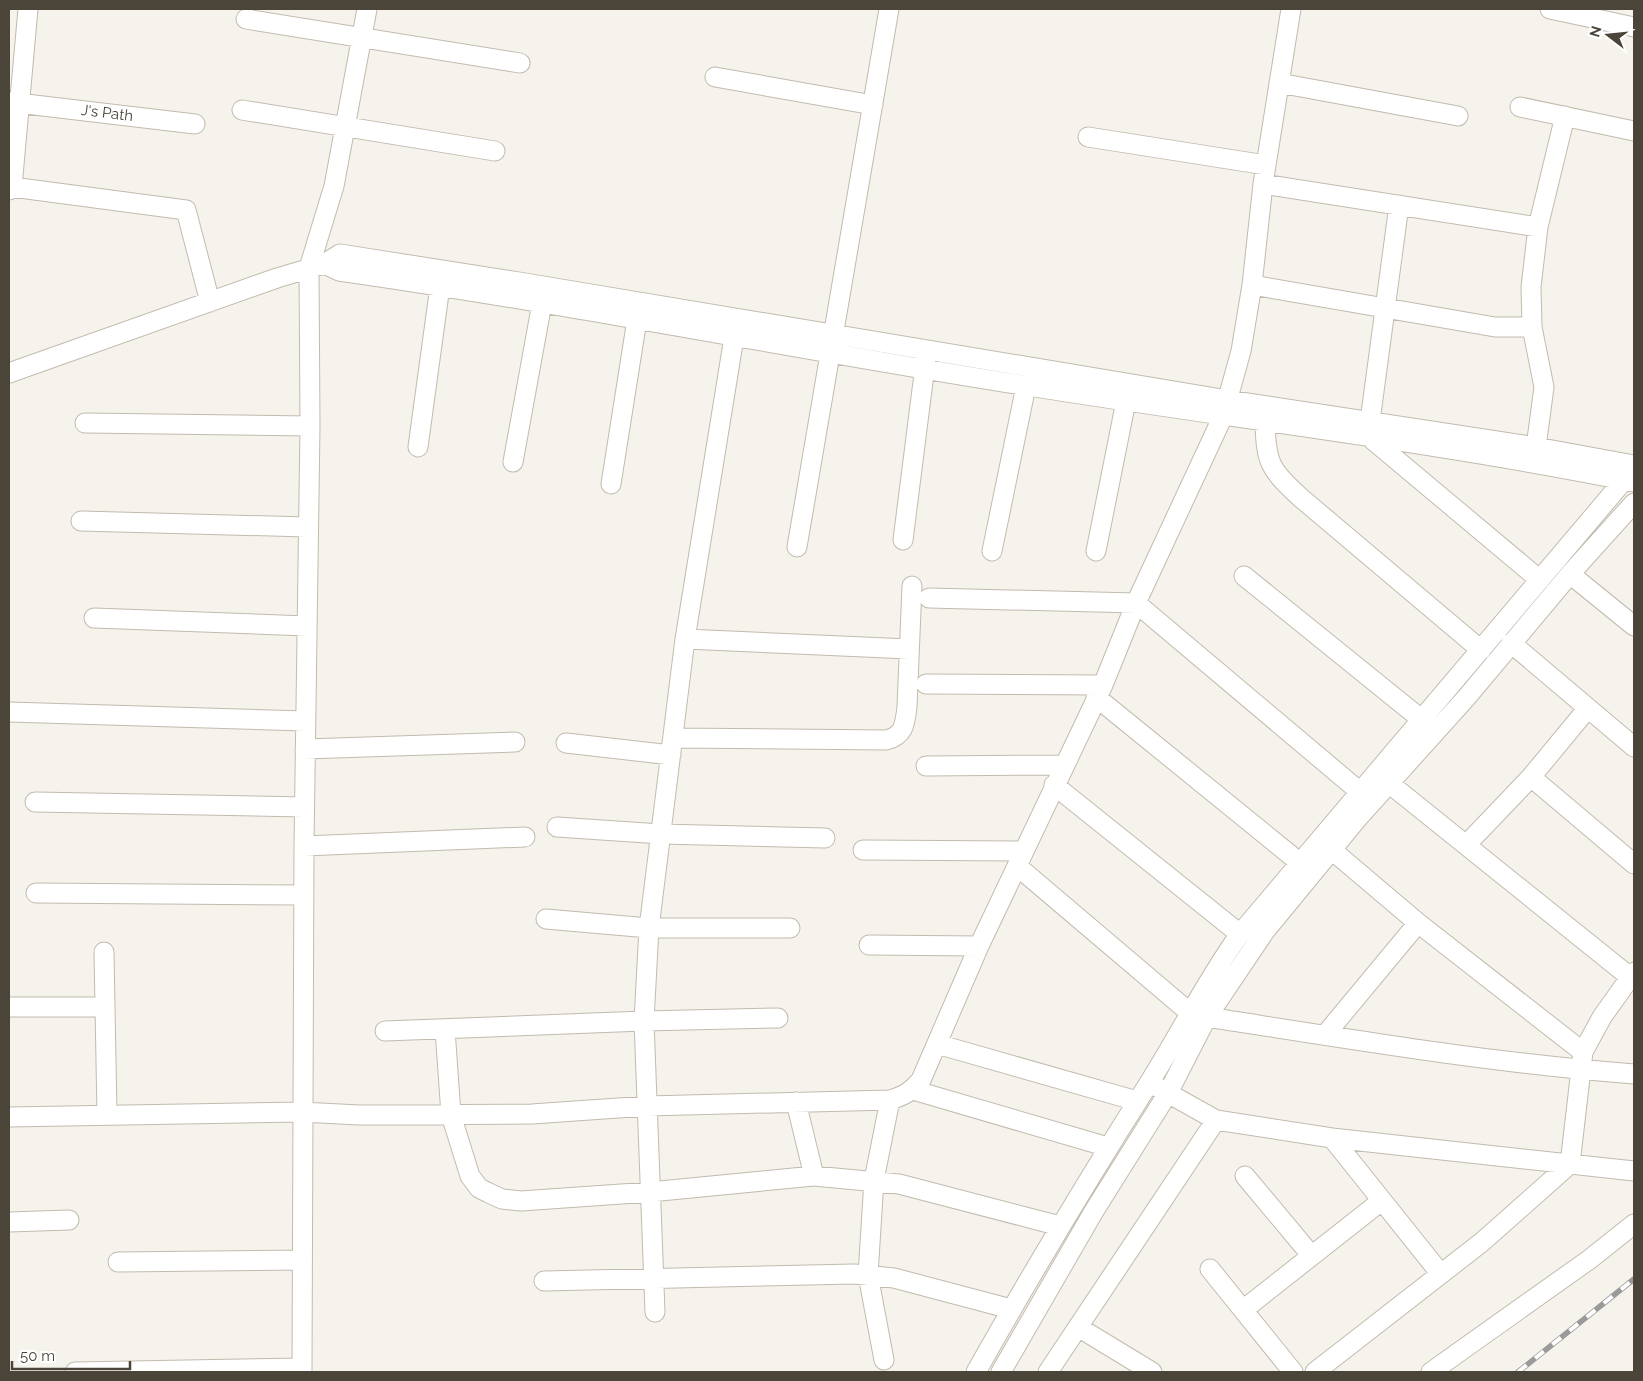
<svg xmlns="http://www.w3.org/2000/svg" width="1643" height="1381" font-family="Raleway,sans-serif">
<style>
.lines{fill:none;stroke-linecap:round;stroke-linejoin:round}
.minor-casing{stroke:#c2bbae;stroke-width:21}
.minor{stroke:#fff;stroke-width:19}
.rail-casing{stroke:#9a9a9a;stroke-width:5.5}
.rail{stroke:#fff;stroke-width:4;stroke-dasharray:11;stroke-linecap:butt}
.labels{text-anchor:middle;stroke-width:4.5;stroke-linejoin:round;paint-order:stroke}
.street-label{font-size:15px;fill:#4b4439;stroke:#fff}
</style>
<rect width="100%" height="100%" fill="#f6f3ec"/>
<g class="lines">
<defs>
<path id="minor" d="M 1550,9 L 1634,27
M 246,19 L 520,63
M 715,77 L 873,105
M 1279,83 L 1458,116
M 9,102 L 195,124
M 1520,107 L 1634,131
M 242,110 L 495,151
M 1088,137 L 1266,165
M 1263,184 L 1538,227
M 12,187 L 28,9
M 9,190 L 12,187 L 186,210 L 210,302
M 1399,205 L 1368,436 L 1540,580
M 324,264 L 339,271 C 570,304 798,350 1028,386 C 1230,418 1434,442 1634,482
M 1252,285 L 1495,327 L 1532,327
M 9,373 L 277,278 L 324,264 L 340,254 L 519,282 L 1228,400 L 1536,447 L 1634,465
M 1265,422 C 1266,464 1270,469 1301,498 L 1481,650
M 85,423 L 310,426
M 418,447 L 440,286
M 1536,447 L 1544,387 L 1532,327 L 1531,287 L 1538,227 L 1565,116
M 513,462 L 542,303
M 611,484 L 639,307
M 81,521 L 307,527
M 903,540 L 926,358
M 797,547 L 889,9
M 992,551 L 1026,386
M 1096,551 L 1126,401
M 1570,574 L 1634,626
M 1244,576 L 1421,719
M 929,598 L 1136,603 L 1359,791
M 94,618 L 307,626
M 685,639 L 909,649
M 1511,643 L 1634,747
M 926,684 L 1103,685
M 1096,697 L 1299,862
M 9,712 L 305,721
M 673,738 L 886,740 C 904,736 905,724 907,707 L 912,586
M 566,743 L 671,755
M 305,749 L 515,742
M 926,766 L 1064,765
M 1531,777 L 1634,864
M 1390,784 L 1630,977
M 1054,785 L 1240,934
M 35,802 L 304,807
M 557,827 L 661,834 L 825,838
M 1466,845 L 1531,777 L 1588,708
M 304,846 L 525,837
M 863,850 L 1023,851
M 1333,851 L 1418,923 L 1583,1052
M 1017,866 L 1189,1012
M 36,893 L 304,895
M 546,919 L 649,928 L 790,928
M 869,945 L 979,946
M 104,952 L 107,1115
M 9,1007 L 105,1007
M 1207,1017 C 1349,1039 1491,1063 1634,1074
M 445,1029 L 451,1115 L 470,1176 L 479,1188 L 489,1193 L 502,1199 L 521,1201 L 650,1192 L 814,1176 L 899,1184 L 1060,1226
M 385,1031 L 644,1021 L 778,1018
M 1325,1035 L 1418,923
M 937,1044 L 1137,1101
M 1157,1087 L 1216,1120 L 1332,1138 L 1634,1171
M 913,1090 L 1108,1147
M 796,1102 L 814,1176
M 9,1117 L 302,1112 L 359,1115 L 532,1114 L 647,1106 L 890,1100 C 904,1096 912,1091 921,1080 L 979,946 L 1103,685 L 1136,603 L 1223,416 L 1241,351 L 1252,285 L 1263,184 L 1291,9
M 1332,1138 L 1440,1273
M 1245,1176 L 1311,1255
M 9,1222 L 69,1220
M 118,1262 L 302,1260
M 1210,1269 L 1293,1372
M 544,1281 L 854,1274 L 894,1278 L 1011,1309
M 1243,1310 L 1380,1202
M 655,1312 L 644,1021 L 649,928 L 685,639 L 736,325
M 1078,1327 L 1152,1372
M 884,1360 L 868,1275 L 874,1180 L 890,1100
M 75,1372 L 302,1368
M 302,1372 L 304,846 L 310,426 L 309,268 L 334,186 L 367,9
M 976,1372 C 1031,1274 1089,1178 1149,1083 C 1180,1034 1206,981 1240,934 L 1630,473
M 1001,1372 L 1094,1211 L 1168,1093 L 1207,1017 L 1265,931 L 1357,819 L 1466,698 L 1570,574 L 1634,503
M 1048,1372 L 1216,1120
M 1315,1372 L 1482,1242 L 1570,1164 L 1583,1052 L 1602,1017 L 1634,972
M 1431,1372 L 1590,1259 L 1634,1224"/>
</defs>
<use href="#minor" class="minor-casing"/>
<use href="#minor" class="minor"/>
<defs>
<path id="rail" d="M 1518,1372 L 1634,1279"/>
</defs>
<use href="#rail" class="rail-casing"/>
<use href="#rail" class="rail"/>
</g>
<g class="labels">
<g class="street-label">
<text transform="translate(107 113) rotate(7)" y="5">J's Path</text>
</g>
</g>
<rect width="1643" height="1381" fill="none" stroke="#4b4439" stroke-width="20"/>
<g transform="translate(1608 35) rotate(286)" stroke="#ffffff" stroke-width="4" paint-order="stroke">
<path d="M0-4L9 19L0 12L-9 19Z" fill="#4b4439"/>
<text y="-8" font-size="14" font-weight="bold" text-anchor="middle" fill="#4b4439">N</text>
</g>
<path d="M12 1361v8h118v-8" fill="none" stroke="#4b4439" stroke-width="2.5"/>
<text x="20" y="1361" font-size="15" fill="#4b4439" stroke="#ffffff" stroke-width="4" paint-order="stroke">50 m</text>
</svg>
